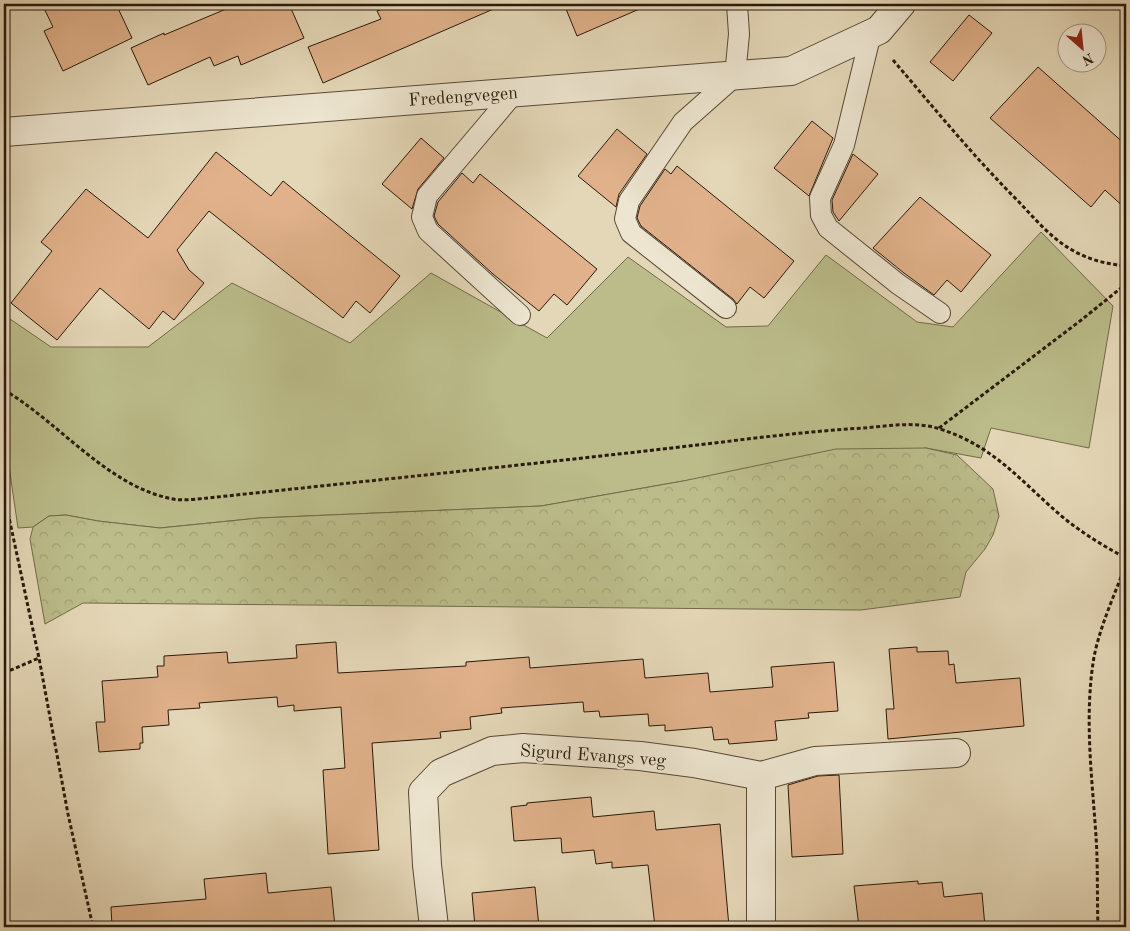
<svg xmlns="http://www.w3.org/2000/svg" width="1130" height="931" font-family="'Old Standard TT',serif">
<style>
.green{fill:#bbbc8a;stroke:#726a4a}
.forest{fill:url(#forest-crowns);stroke:#726a4a}
.building{fill:#e0b18a;stroke:#28190b}
.lines{fill:none;stroke-linecap:round;stroke-linejoin:round}
.lane-casing{stroke:#574836;stroke-width:22}
.street-casing{stroke:#574836;stroke-width:30}
.path{stroke:#28190b;stroke-width:3;stroke-dasharray:4 2.5;stroke-linecap:butt}
.lane{stroke:#ede5d0;stroke-width:20}
.street{stroke:#ede5d0;stroke-width:28}
.labels{text-anchor:middle;stroke-width:4.5;stroke-linejoin:round;paint-order:stroke}
.street-label{font-size:18px;fill:#28190b;stroke:#ede5d0}
</style>
<defs>
<pattern id="forest-crowns" width="20" height="18" patternUnits="userSpaceOnUse" patternTransform="scale(1.25)"><rect width="20" height="18" fill="#bbbc8a"/><path d="M2 6a3 3 0 1 1 6 0M12 15a3 3 0 1 1 6 0" fill="none" stroke="#a1a176"/></pattern>
</defs>
<rect width="100%" height="100%" fill="#e4d7b7"/>
<filter id="stains"><feTurbulence type="fractalNoise" baseFrequency=".004" numOctaves="4"/><feColorMatrix values="0 0 0 0 .2 0 0 0 0 .09 0 0 0 0 .02 0 0 0 .5 -.17"/></filter>
<radialGradient id="worn" r=".72"><stop offset=".6" stop-color="#630" stop-opacity="0"/><stop offset="1" stop-color="#630" stop-opacity=".3"/></radialGradient>
<path class="green" d="M 1041,232 L 1113,306 L 1089,448 L 991,428 L 981,458 L 926,448 L 683,481 L 541,506 L 259,518 L 160,528 L 98,521 L 66,515 L 49,516 L 33,527 L 18,528 L 4,432 L 4,351 L 10,319 L 51,347 L 148,347 L 232,283 L 350,343 L 431,273 L 547,338 L 628,257 L 726,327 L 768,326 L 826,255 L 917,322 L 953,327 Z"/>
<path class="forest" d="M 926,448 L 957,455 L 993,489 L 999,516 L 993,535 L 985,549 L 966,572 L 960,597 L 861,610 L 83,603 L 45,624 L 30,539 L 33,527 L 49,516 L 66,515 L 98,521 L 160,528 L 259,518 L 541,506 L 683,481 L 836,449 Z"/>
<path class="building" d="M 42,4 L 116,4 L 132,38 L 63,71 L 44,31 L 53,27 Z
M 238,4 L 289,4 L 304,38 L 241,65 L 238,56 L 214,66 L 210,57 L 148,85 L 131,48 L 164,33 L 164,35 Z
M 395,4 L 505,4 L 323,83 L 308,47 L 381,19 L 377,11 Z
M 564,4 L 651,4 L 577,36 Z
M 969,15 L 992,33 L 953,81 L 930,62 Z
M 1038,67 L 1126,145 L 1126,209 L 1105,190 L 1091,207 L 990,118 Z
M 812,121 L 833,138 L 809,196 L 774,168 Z
M 617,129 L 647,154 L 619,194 L 616,207 L 578,176 Z
M 421,138 L 444,158 L 418,189 L 412,209 L 382,184 Z
M 216,152 L 271,196 L 283,181 L 400,276 L 370,313 L 356,301 L 343,318 L 209,211 L 177,250 L 189,270 L 204,283 L 174,320 L 163,311 L 149,329 L 100,288 L 57,340 L 11,303 L 52,251 L 41,242 L 86,189 L 148,238 Z
M 853,154 L 878,174 L 839,221 L 833,212 L 832,200 Z
M 677,166 L 794,261 L 764,298 L 750,287 L 737,304 L 733,299 L 641,226 L 637,218 L 640,206 L 665,169 L 671,174 Z
M 462,173 L 473,183 L 480,174 L 597,269 L 567,305 L 554,294 L 539,311 L 493,274 L 438,224 L 434,216 L 438,202 Z
M 920,197 L 991,255 L 961,292 L 947,280 L 934,295 L 904,273 L 873,248 Z
M 336,642 L 338,673 L 466,666 L 466,662 L 529,657 L 530,668 L 643,659 L 645,678 L 708,673 L 710,692 L 773,687 L 771,667 L 834,662 L 838,711 L 808,713 L 809,718 L 775,721 L 777,740 L 729,744 L 728,739 L 714,740 L 712,727 L 665,731 L 665,725 L 649,726 L 648,714 L 600,717 L 599,711 L 584,712 L 583,702 L 501,708 L 502,713 L 470,717 L 471,729 L 440,732 L 441,738 L 372,743 L 379,850 L 328,854 L 323,770 L 345,768 L 341,707 L 294,711 L 294,705 L 278,707 L 277,697 L 199,703 L 200,708 L 168,710 L 169,725 L 142,727 L 143,743 L 140,743 L 140,749 L 99,752 L 96,722 L 105,722 L 102,681 L 158,677 L 157,666 L 164,666 L 164,656 L 227,652 L 228,663 L 297,658 L 296,645 Z
M 917,647 L 917,652 L 948,651 L 949,665 L 954,664 L 956,683 L 1020,678 L 1024,726 L 888,739 L 886,709 L 894,709 L 889,649 Z
M 839,775 L 843,854 L 792,857 L 788,785 L 818,776 Z
M 591,797 L 593,817 L 654,811 L 656,830 L 720,824 L 729,927 L 655,927 L 648,865 L 612,868 L 612,862 L 596,864 L 594,850 L 562,853 L 561,838 L 514,841 L 511,807 L 527,805 L 527,803 Z
M 266,873 L 268,893 L 331,887 L 335,927 L 112,927 L 111,907 L 206,899 L 204,879 Z
M 918,881 L 918,884 L 942,882 L 944,897 L 982,893 L 985,927 L 859,927 L 854,886 Z
M 535,887 L 539,927 L 475,927 L 472,893 Z"/>
<g class="lines">
<defs>
<path id="lane" d="M 871,33 L 844,145 L 820,198 L 821,215 L 828,228 L 898,284 L 940,313
M 515,92 L 427,196 L 422,217 L 428,231 L 520,315
M 726,308 L 631,233 L 625,219 L 629,201 L 683,122 L 735,76 L 739,34 L 737,4"/>
<path id="street" d="M 4,132 L 791,71 L 879,30 L 901,4
M 761,776 L 815,761 L 956,753
M 434,927 L 427,865 L 423,792 L 441,773 L 492,751 L 523,748 L 640,756 L 694,763 L 761,776 L 761,927"/>
</defs>
<use href="#lane" class="lane-casing"/>
<use href="#street" class="street-casing"/>
<path class="path" d="M 893,60 C 934,108 974,157 1019,202 C 1035,219 1051,238 1072,250 C 1089,260 1107,264 1126,266
M 4,390 C 59,422 108,487 173,499 C 184,501 197,499 208,498 C 376,480 545,463 714,443 C 764,437 813,431 863,428 C 888,426 916,421 940,429 C 995,446 1023,484 1065,519 C 1084,534 1105,547 1126,558
M 939,428 L 1080,321 L 1126,284
M 4,494 L 39,658 L 68,814 L 93,927
M 4,673 L 39,658
M 1098,927 C 1097,897 1098,866 1096,836 C 1092,777 1084,716 1094,657 C 1100,626 1115,594 1126,564"/>
<use href="#lane" class="lane"/>
<use href="#street" class="street"/>
</g>
<g class="labels">
<g class="street-label">
<text transform="translate(463 96) rotate(-4)" y="6">Fredengvegen</text>
<text transform="translate(593 755) rotate(4)" y="6">Sigurd Evangs veg</text>
</g>
</g>
<rect width="1130" height="931" fill="none" stroke="#e4d7b7" stroke-width="20"/>
<rect x="5" y="5" width="1120" height="921" fill="none" stroke="#28190b" stroke-width="2.5"/>
<rect x="10" y="10" width="1110" height="911" fill="none" stroke="#28190b"/>
<g transform="translate(1082 48) rotate(153)"><circle r="24" fill="#ede5d0" stroke="#9e9381"/>
<path d="M0-4L9 19L0 12L-9 19Z" fill="#8f2418"/>
<text y="-8" font-size="14" font-weight="bold" text-anchor="middle" fill="#28190b">N</text>
</g>
<rect width="100%" height="100%" filter="url(#stains)"/>
<rect width="100%" height="100%" fill="url(#worn)"/>
</svg>
